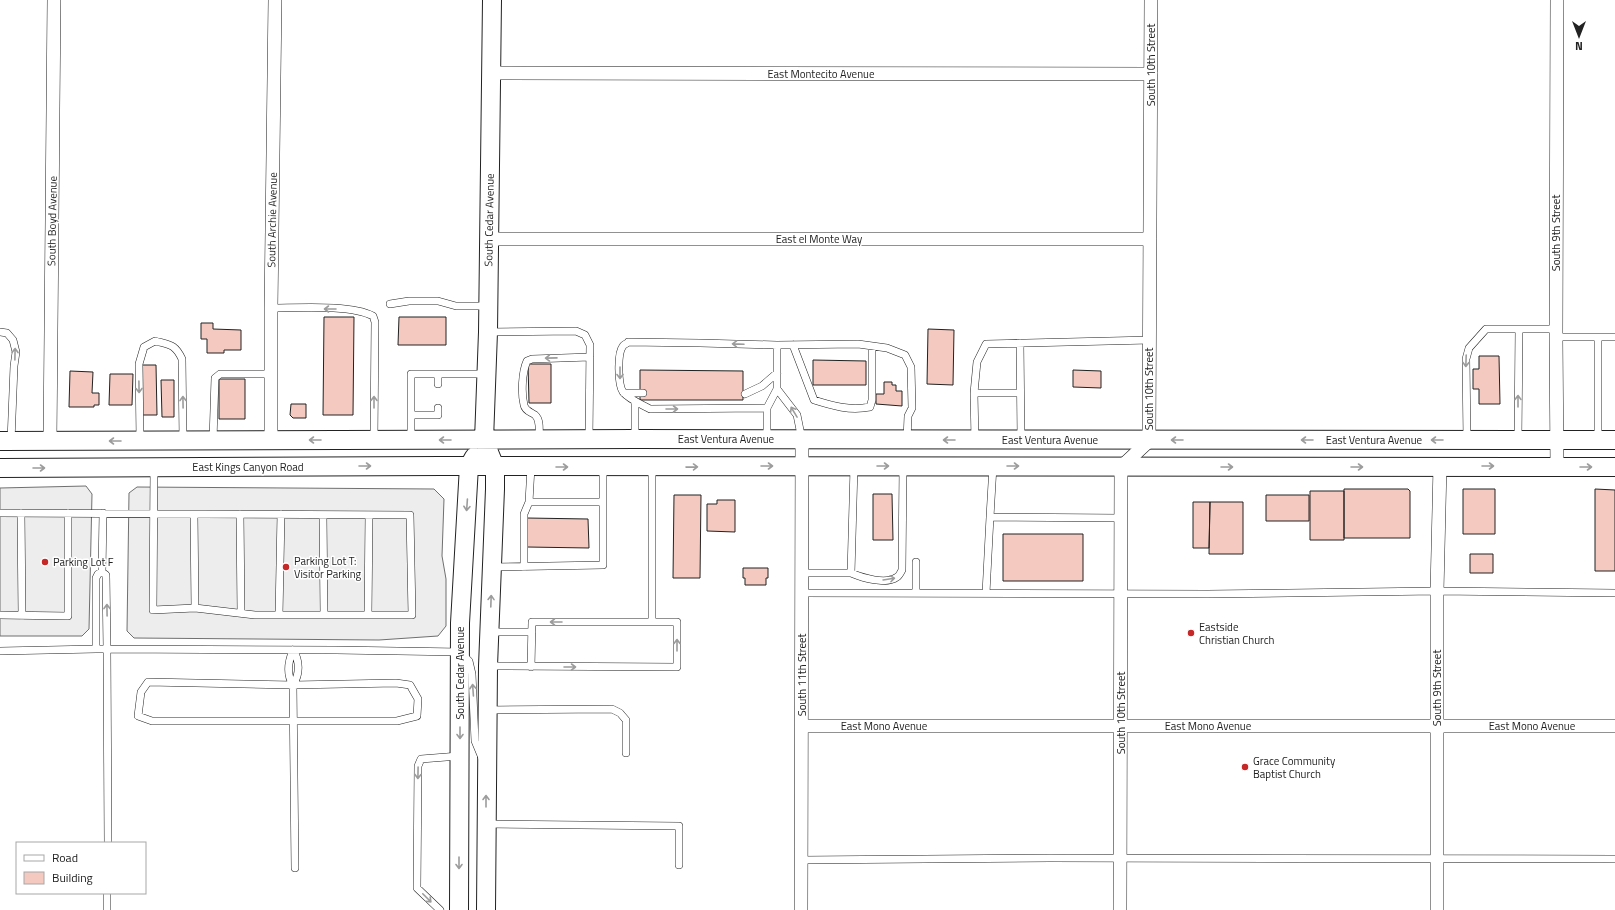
<svg xmlns="http://www.w3.org/2000/svg" width="1615" height="910" font-family="'Titillium Web',sans-serif">
<style>
.parking{fill:#ededed;stroke:#6f6f6f}
.building{fill:#f3c9c0;stroke:#222}
.lines{fill:none;stroke-linecap:round;stroke-linejoin:round}
.service-casing{stroke:#222;stroke-width:8}
.minor-casing{stroke:#222;stroke-width:14}
.secondary-casing{stroke:#222;stroke-width:20}
.service{stroke:#fff;stroke-width:7}
.minor{stroke:#fff;stroke-width:13}
.secondary{stroke:#fff;stroke-width:18}
.oneway{stroke:#9c9c9c}
.poi-dot{fill:#c62828;stroke:#fff;stroke-width:1.5}
.labels{text-anchor:middle;stroke-width:3;stroke-linejoin:round;paint-order:stroke}
.street-label{font-size:11px;fill:#222;stroke:#fff}
.poi-label{font-size:11px;fill:#222;stroke:#fff;text-anchor:start}
</style>
<rect width="100%" height="100%" fill="#fff"/>
<path class="parking" d="M 86,486 L 92,494 L 89,629 L 82,636 L 0,636 L 0,488 Z
M 137,487 L 434,489 L 444,499 L 442,556 L 446,579 L 446,626 L 438,636 L 379,640 L 134,638 L 127,631 L 129,493 Z"/>
<path class="building" d="M 324,317 L 354,317 L 353,415 L 323,415 Z
M 399,317 L 446,317 L 446,345 L 398,345 Z
M 201,323 L 213,323 L 213,329 L 241,330 L 241,350 L 224,350 L 224,353 L 207,353 L 207,339 L 201,339 Z
M 928,329 L 954,330 L 953,385 L 927,384 Z
M 1479,356 L 1499,356 L 1500,404 L 1479,404 L 1479,389 L 1473,389 L 1473,369 L 1479,369 Z
M 813,360 L 866,361 L 866,385 L 813,385 Z
M 528,364 L 551,364 L 551,403 L 529,403 Z
M 142,365 L 156,365 L 157,415 L 142,415 Z
M 640,370 L 743,371 L 743,400 L 640,400 Z
M 1073,370 L 1101,371 L 1101,388 L 1073,387 Z
M 70,371 L 93,372 L 92,393 L 99,393 L 99,405 L 94,405 L 94,407 L 69,407 Z
M 110,374 L 133,374 L 132,405 L 109,405 Z
M 219,379 L 245,379 L 245,419 L 219,419 Z
M 161,380 L 174,380 L 174,417 L 162,417 Z
M 884,382 L 892,382 L 892,385 L 896,385 L 896,391 L 902,391 L 902,406 L 876,404 L 876,394 L 884,394 Z
M 291,404 L 306,404 L 306,418 L 293,418 L 290,415 Z
M 1344,489 L 1408,489 L 1410,491 L 1410,538 L 1344,538 Z
M 1463,489 L 1495,489 L 1495,534 L 1463,534 Z
M 1595,489 L 1615,490 L 1615,571 L 1595,571 Z
M 1310,491 L 1344,491 L 1344,540 L 1310,540 Z
M 873,494 L 892,494 L 893,540 L 873,540 Z
M 674,495 L 701,495 L 700,578 L 673,578 Z
M 1266,495 L 1309,495 L 1309,521 L 1266,521 Z
M 717,500 L 735,500 L 735,532 L 707,531 L 707,504 L 717,504 Z
M 1193,502 L 1210,502 L 1209,548 L 1193,548 Z
M 1210,502 L 1243,502 L 1243,554 L 1209,554 Z
M 527,518 L 588,519 L 589,548 L 527,547 Z
M 1003,534 L 1083,534 L 1083,581 L 1003,581 Z
M 1470,554 L 1493,554 L 1493,573 L 1470,573 Z
M 743,568 L 768,568 L 768,578 L 766,578 L 766,585 L 745,585 L 745,578 L 743,578 Z"/>
<g class="lines">
<defs>
<path id="service" d="M 390,304 L 409,301 L 438,301 L 456,306 L 488,306
M 271,308 C 297,308 351,304 373,316 L 375,322 L 374,440
M 0,332 L 7,333 L 13,340 L 16,352 L 14,366 L 11,441
M 488,332 L 576,331 L 585,335 L 590,345 L 589,439
M 1556,337 L 1615,337
M 1598,337 L 1598,439
M 1020,343 L 1021,438
M 793,345 L 814,400 C 833,406 850,411 870,407 L 872,400 L 872,346
M 438,384 L 438,374
M 777,389 L 797,415 L 802,440
M 624,393 L 643,393
M 974,393 L 1020,393
M 745,394 L 762,386 L 777,373
M 635,401 L 635,439
M 767,408 L 650,409 C 641,404 630,400 623,392 C 618,385 617,353 623,346 C 624,344 627,344 628,342 L 700,343 L 777,345 L 858,344 L 887,348 L 905,355 L 911,367 L 912,408 L 908,416 L 907,440
M 411,415 L 438,415 L 438,408
M 140,439 L 139,364 L 144,347 L 155,341 C 170,345 175,344 182,359 L 183,440
M 411,439 L 411,374 L 486,374
M 767,439 L 767,408 L 777,389 L 777,345
M 213,440 L 215,378 L 220,374 L 271,374
M 539,440 C 539,432 541,420 535,415 C 531,412 525,411 524,405 C 521,393 522,372 527,361 L 532,359 L 590,357
M 975,440 L 974,393 L 977,362 L 986,344 L 1150,340
M 1467,440 L 1466,359 L 1469,348 L 1486,329 L 1556,329
M 1518,440 L 1519,329
M 993,466 L 990,517 L 1121,518
M 529,502 L 603,502
M 0,513 C 137,514 274,514 410,515 L 412,615 L 255,615 L 195,608 L 153,610 L 154,468
M 21,513 L 22,616
M 194,514 L 195,608
M 240,514 L 241,613
M 323,515 L 324,615
M 492,567 L 603,565 L 603,467
M 524,567 L 524,514 L 529,502 L 531,467
M 102,572 L 103,513
M 802,573 L 851,573 L 854,467
M 851,573 C 863,578 886,585 897,577 C 899,576 901,572 902,570 L 903,467
M 802,593 L 1208,594 L 1437,591 L 1615,593
M 916,593 L 916,562
M 986,593 L 990,517
M 0,615 L 68,616 L 68,513
M 279,615 L 281,514
M 368,615 L 369,515
M 652,622 L 652,467
M 490,632 L 532,632
M 293,650 C 300,661 300,674 293,685 C 286,674 288,662 293,650 Z
M 0,651 L 96,649 L 107,649 L 106,575 L 102,572 L 98,574 L 96,578 L 96,649
M 489,666 L 677,667 L 677,622 L 532,622 L 531,667
M 148,682 L 293,685 L 396,683 L 410,685 L 418,699 L 417,716 L 397,721 L 152,721 L 138,716 L 141,692 Z
M 293,685 L 295,868
M 487,710 L 612,709 L 620,713 L 626,720 L 626,753
M 486,824 L 679,826 L 679,865
M 108,843 L 107,649 L 336,650 L 460,652 L 469,661 L 472,674 L 475,741 L 482,758
M 801,860 L 1050,858 L 1615,859
M 107,910 L 107,893
M 440,910 L 417,888 L 418,766 L 421,759 L 459,756"/>
<path id="minor" d="M 1557,0 L 1556,337 L 1557,467
M 491,73 L 1151,74
M 488,239 L 1150,239
M 271,440 L 271,308 L 275,0
M 50,441 L 54,0
M 802,726 L 1615,726
M 801,910 L 802,440
M 1120,910 L 1121,467 L 1149,441 L 1151,0
M 1437,910 L 1437,591 L 1440,466"/>
<path id="secondary" d="M 0,441 L 635,439 L 1615,440
M 0,468 L 443,466 L 1615,467
M 459,910 L 460,623 L 469,466 L 474,457
M 486,910 L 488,666 L 495,489 L 495,467 L 484,440 L 488,332 L 492,0"/>
</defs>
<use href="#service" class="service-casing"/>
<use href="#minor" class="minor-casing"/>
<use href="#secondary" class="secondary-casing"/>
<use href="#service" class="service"/>
<use href="#minor" class="minor"/>
<use href="#secondary" class="secondary"/>
</g>
<defs><path id="oneway-shaft" d="M-6 0H5M1.5-3L5.5 0L1.5 3" fill="none" stroke-width="1.6" stroke-linecap="round" stroke-linejoin="round"/></defs>
<g class="oneway">
<use href="#oneway-shaft" transform="translate(330 309) rotate(-180)"/>
<use href="#oneway-shaft" transform="translate(738 344) rotate(-178)"/>
<use href="#oneway-shaft" transform="translate(15 354) rotate(-89)"/>
<use href="#oneway-shaft" transform="translate(551 358) rotate(179)"/>
<use href="#oneway-shaft" transform="translate(1466 361) rotate(92)"/>
<use href="#oneway-shaft" transform="translate(620 373) rotate(90)"/>
<use href="#oneway-shaft" transform="translate(139 387) rotate(89)"/>
<use href="#oneway-shaft" transform="translate(1518 401) rotate(-90)"/>
<use href="#oneway-shaft" transform="translate(183 402) rotate(-91)"/>
<use href="#oneway-shaft" transform="translate(374 402) rotate(-90)"/>
<use href="#oneway-shaft" transform="translate(672 409)"/>
<use href="#oneway-shaft" transform="translate(794 412) rotate(-121)"/>
<use href="#oneway-shaft" transform="translate(315 440) rotate(-180)"/>
<use href="#oneway-shaft" transform="translate(445 440) rotate(180)"/>
<use href="#oneway-shaft" transform="translate(949 440) rotate(-180)"/>
<use href="#oneway-shaft" transform="translate(1177 440) rotate(180)"/>
<use href="#oneway-shaft" transform="translate(1307 440) rotate(180)"/>
<use href="#oneway-shaft" transform="translate(1437 440) rotate(180)"/>
<use href="#oneway-shaft" transform="translate(115 441) rotate(180)"/>
<use href="#oneway-shaft" transform="translate(365 466)"/>
<use href="#oneway-shaft" transform="translate(767 466)"/>
<use href="#oneway-shaft" transform="translate(883 466)"/>
<use href="#oneway-shaft" transform="translate(1013 466)"/>
<use href="#oneway-shaft" transform="translate(1488 466)"/>
<use href="#oneway-shaft" transform="translate(562 467)"/>
<use href="#oneway-shaft" transform="translate(692 467) rotate(-1)"/>
<use href="#oneway-shaft" transform="translate(1227 467)"/>
<use href="#oneway-shaft" transform="translate(1357 467)"/>
<use href="#oneway-shaft" transform="translate(1586 467)"/>
<use href="#oneway-shaft" transform="translate(39 468)"/>
<use href="#oneway-shaft" transform="translate(467 505) rotate(94)"/>
<use href="#oneway-shaft" transform="translate(889 579) rotate(-9)"/>
<use href="#oneway-shaft" transform="translate(491 601) rotate(-88)"/>
<use href="#oneway-shaft" transform="translate(107 610) rotate(-91)"/>
<use href="#oneway-shaft" transform="translate(556 622) rotate(180)"/>
<use href="#oneway-shaft" transform="translate(677 645) rotate(-90)"/>
<use href="#oneway-shaft" transform="translate(570 667)"/>
<use href="#oneway-shaft" transform="translate(473 690) rotate(-94)"/>
<use href="#oneway-shaft" transform="translate(460 733) rotate(90)"/>
<use href="#oneway-shaft" transform="translate(418 773) rotate(91)"/>
<use href="#oneway-shaft" transform="translate(486 801) rotate(-90)"/>
<use href="#oneway-shaft" transform="translate(459 863) rotate(90)"/>
<use href="#oneway-shaft" transform="translate(427 898) rotate(45)"/>
</g>
<g class="poi-dot">
<circle cx="45" cy="562" r="4"/>
<circle cx="286" cy="567" r="4"/>
<circle cx="1191" cy="633" r="4"/>
<circle cx="1245" cy="767" r="4"/>
</g>
<g class="labels">
<g class="street-label">
<text transform="translate(1151 65) rotate(-90)" y="4">South 10th Street</text>
<text x="821" y="78">East Montecito Avenue</text>
<text transform="translate(272 220) rotate(-89)" y="4">South Archie Avenue</text>
<text transform="translate(489 220) rotate(-89)" y="4">South Cedar Avenue</text>
<text transform="translate(52 221) rotate(-89)" y="4">South Boyd Avenue</text>
<text transform="translate(1556 233) rotate(-90)" y="4">South 9th Street</text>
<text x="819" y="243">East el Monte Way</text>
<text transform="translate(1149 389) rotate(-90)" y="4">South 10th Street</text>
<text x="726" y="443">East Ventura Avenue</text>
<text x="1050" y="444">East Ventura Avenue</text>
<text x="1374" y="444">East Ventura Avenue</text>
<text x="248" y="471">East Kings Canyon Road</text>
<text transform="translate(460 673) rotate(-90)" y="4">South Cedar Avenue</text>
<text transform="translate(802 675) rotate(-90)" y="4">South 11th Street</text>
<text transform="translate(1437 688) rotate(-90)" y="4">South 9th Street</text>
<text transform="translate(1121 713) rotate(-90)" y="4">South 10th Street</text>
<text x="884" y="730">East Mono Avenue</text>
<text x="1208" y="730">East Mono Avenue</text>
<text x="1532" y="730">East Mono Avenue</text>
</g>
<g class="poi-label">
<text x="294" y="565">Parking Lot T:<tspan x="294" dy="13">Visitor Parking</tspan></text>
<text x="53" y="566">Parking Lot F</text>
<text x="1199" y="631">Eastside<tspan x="1199" dy="13">Christian Church</tspan></text>
<text x="1253" y="765">Grace Community<tspan x="1253" dy="13">Baptist Church</tspan></text>
</g>
</g>
<rect x="16" y="842" width="130" height="52" fill="#ffffff" stroke="#a7a7a7"/>
<rect x="24" y="855" width="20" height="6" fill="#ffffff" stroke="#a7a7a7"/>
<text x="52" y="862" font-size="12" fill="#222222">Road</text>
<rect x="24" y="872" width="20" height="12" fill="#f3c9c0" stroke="#a7a7a7"/>
<text x="52" y="882" font-size="12" fill="#222222">Building</text>
<g transform="translate(1579 36) rotate(180)" stroke="#ffffff" stroke-width="3" paint-order="stroke">
<path d="M0-3L7 15L0 10L-7 15Z" fill="#222222"/>
<text y="-6" font-size="11" font-weight="bold" text-anchor="middle" fill="#222222">N</text>
</g>
</svg>
